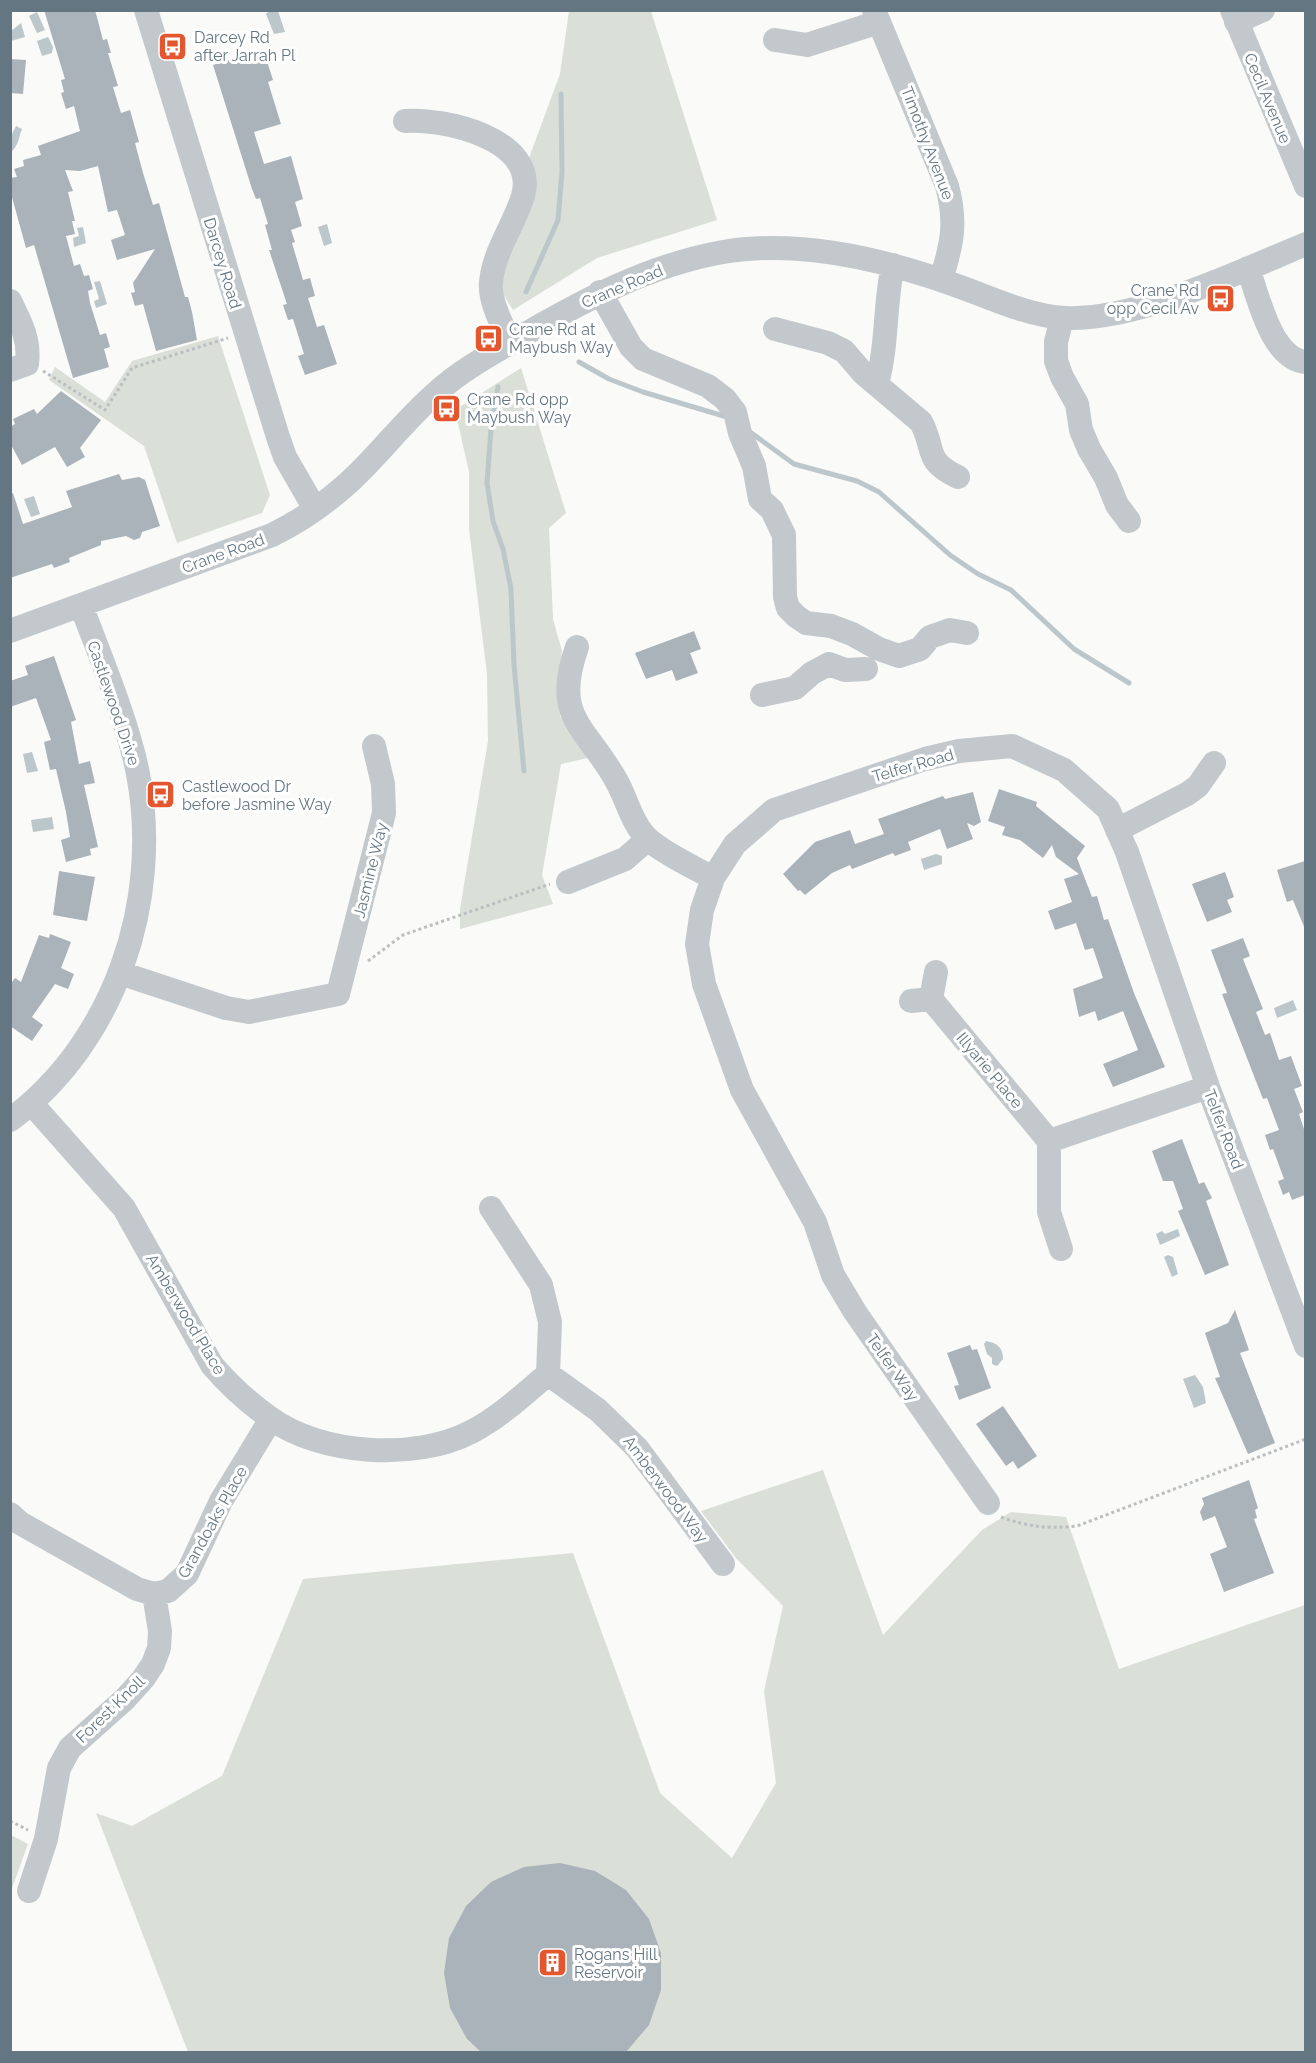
<svg xmlns="http://www.w3.org/2000/svg" width="1316" height="2063" font-family="Raleway,sans-serif">
<style>
.green{fill:#dadfd7}
.water{fill:#bbc7cb}
.lines{fill:none;stroke-linecap:round;stroke-linejoin:round}
.stream{stroke:#bbc7cb;stroke-width:5}
.building{fill:#aab3b9}
.path{stroke:#bbbfc2;stroke-width:3;stroke-dasharray:3 3;stroke-linecap:butt}
.minor{stroke:#c3c8cc;stroke-width:24}
.labels{text-anchor:middle;stroke-width:6;stroke-linejoin:round;paint-order:stroke}
.poi-label{font-size:16px;fill:#657683;stroke:#fff;text-anchor:start}
.street-label{font-size:16px;fill:#657683;stroke:#fff}
</style>
<rect width="100%" height="100%" fill="#fafaf8"/>
<path class="green" d="M 569,11 L 651,11 L 717,220 L 597,258 L 513,310 L 497,284 L 526,166 L 560,74 Z
M 218,336 L 270,495 L 262,513 L 177,543 L 144,446 L 49,380 L 55,367 L 105,402 L 132,361 Z
M 521,368 L 566,513 L 549,528 L 553,619 L 562,651 L 557,688 L 560,716 L 592,757 L 561,764 L 542,875 L 553,904 L 460,929 L 460,909 L 488,741 L 487,674 L 469,529 L 469,472 L 455,410 Z
M 823,1470 L 883,1635 L 982,1530 L 1011,1512 L 1066,1517 L 1119,1669 L 1305,1605 L 1305,2052 L 188,2052 L 96,1813 L 132,1826 L 222,1776 L 303,1579 L 573,1553 L 660,1793 L 732,1858 L 776,1783 L 764,1691 L 783,1606 L 735,1557 L 701,1511 Z
M 11,1835 L 28,1844 L 11,1891 Z"/>
<path class="water" d="M 270,10 L 278,11 L 285,32 L 274,34 L 266,14 Z
M 37,12 L 45,30 L 37,33 L 29,16 Z
M 21,23 L 25,37 L 11,41 L 11,31 Z
M 48,37 L 53,47 L 52,53 L 42,56 L 37,41 Z
M 16,126 L 22,129 C 18,139 19,145 11,152 L 11,136 Z
M 327,224 L 332,243 L 324,246 L 318,227 Z
M 83,227 L 86,243 L 74,247 L 73,238 L 79,236 L 77,228 Z
M 100,281 L 107,304 L 96,308 L 94,301 L 99,299 L 94,282 Z
M 34,496 L 40,514 L 31,517 L 24,499 Z
M 32,752 L 38,771 L 27,773 L 23,754 Z
M 52,817 L 54,829 L 33,832 L 31,820 Z
M 936,854 L 942,856 L 942,864 L 924,870 L 921,859 Z
M 1293,1000 L 1297,1010 L 1277,1018 L 1274,1008 Z
M 1178,1229 L 1180,1236 L 1160,1245 L 1156,1234 L 1162,1231 L 1165,1234 Z
M 1168,1255 L 1173,1257 L 1178,1274 L 1172,1277 L 1164,1257 Z
M 986,1341 C 998,1343 1003,1348 1003,1359 L 997,1366 L 992,1364 L 992,1358 L 987,1354 L 984,1344 Z
M 1195,1375 L 1203,1387 L 1206,1403 L 1194,1408 L 1183,1379 Z"/>
<g class="lines">
<path class="stream" d="M 526,292 L 558,220 L 562,172 L 561,94
M 579,362 L 609,379 L 643,392 L 727,417
M 498,387 L 491,429 L 487,483 L 493,521 L 503,549 L 511,589 L 514,665 L 524,771
M 750,432 L 794,464 L 857,481 L 879,492 L 950,555 L 978,574 L 1011,590 L 1074,649 L 1129,683"/>
</g>
<path class="building" d="M 44,10 L 95,10 L 103,40 L 107,39 L 111,53 L 108,53 L 118,86 L 113,87 L 121,113 L 130,110 L 139,142 L 135,143 L 143,173 L 153,205 L 159,203 L 185,297 L 188,297 L 192,312 L 197,340 L 156,351 L 143,304 L 135,306 L 131,293 L 135,292 L 133,283 L 155,249 L 117,260 L 111,240 L 125,235 L 117,210 L 108,212 L 98,166 L 80,171 L 65,170 L 73,191 L 68,192 L 75,221 L 72,221 L 75,234 L 66,236 L 74,266 L 80,264 L 84,276 L 89,275 L 93,289 L 88,291 L 90,303 L 100,335 L 106,333 L 110,347 L 104,349 L 109,367 L 73,378 L 34,245 L 26,248 L 10,190 L 10,178 L 17,177 L 14,169 L 24,166 L 23,160 L 41,155 L 38,146 L 80,131 L 74,106 L 66,109 L 61,93 L 64,92 L 61,80 L 65,79 Z
M 263,49 L 273,80 L 268,82 L 281,124 L 254,132 L 264,164 L 291,156 L 303,199 L 295,202 L 302,226 L 291,230 L 295,242 L 292,243 L 303,280 L 310,278 L 315,296 L 308,298 L 317,327 L 324,325 L 337,364 L 305,375 L 298,356 L 304,354 L 293,319 L 288,320 L 283,305 L 287,304 L 269,250 L 272,250 L 265,225 L 268,224 L 260,198 L 256,199 L 252,189 L 213,65 Z
M 10,59 L 26,60 L 23,94 L 10,93 Z
M 61,391 L 101,420 L 80,448 L 85,457 L 67,467 L 55,447 L 22,465 L 10,443 L 10,427 L 15,424 L 13,419 L 34,409 L 37,414 Z
M 119,474 L 122,480 L 139,477 L 145,480 L 160,526 L 142,532 L 140,538 L 134,540 L 126,536 L 101,541 L 101,545 L 69,558 L 70,562 L 54,568 L 52,564 L 10,578 L 10,494 L 13,493 L 23,524 L 72,507 L 66,491 Z
M 694,631 L 701,649 L 690,653 L 698,673 L 676,681 L 672,670 L 646,679 L 635,653 Z
M 54,656 L 76,720 L 71,722 L 79,764 L 90,761 L 95,783 L 84,785 L 98,847 L 90,849 L 91,855 L 66,862 L 61,840 L 70,837 L 66,812 L 56,769 L 50,770 L 44,742 L 51,740 L 36,698 L 10,707 L 10,681 L 28,675 L 25,666 Z
M 999,789 L 1037,802 L 1036,806 L 1085,846 L 1077,858 L 1092,897 L 1097,896 L 1104,920 L 1108,919 L 1134,993 L 1165,1067 L 1113,1087 L 1103,1064 L 1138,1050 L 1123,1011 L 1098,1021 L 1095,1011 L 1079,1017 L 1073,989 L 1103,978 L 1093,948 L 1085,950 L 1076,923 L 1055,930 L 1048,911 L 1072,902 L 1064,879 L 1079,874 L 1056,857 L 1052,845 L 1043,858 L 1020,840 L 1002,835 L 1005,827 L 988,821 Z
M 973,792 L 981,822 L 974,826 L 967,823 L 973,839 L 947,849 L 940,829 L 908,842 L 911,850 L 895,856 L 893,853 L 852,869 L 850,865 L 832,873 L 805,895 L 800,890 L 798,891 L 783,874 L 815,842 L 850,830 L 855,844 L 884,834 L 878,819 L 943,796 L 945,799 Z
M 1305,861 L 1305,929 L 1293,900 L 1287,902 L 1277,870 Z
M 59,871 L 95,877 L 87,921 L 53,915 Z
M 1225,872 L 1234,897 L 1227,900 L 1232,912 L 1207,922 L 1192,884 Z
M 50,934 L 71,942 L 61,968 L 74,974 L 68,989 L 55,984 L 32,1017 L 43,1025 L 32,1041 L 10,1026 L 10,985 L 15,978 L 21,982 L 39,935 L 49,938 Z
M 1243,938 L 1250,956 L 1243,959 L 1263,1009 L 1256,1012 L 1265,1035 L 1270,1033 L 1279,1060 L 1291,1056 L 1302,1086 L 1294,1089 L 1303,1112 L 1299,1114 L 1305,1132 L 1305,1195 L 1292,1200 L 1289,1192 L 1283,1195 L 1278,1181 L 1284,1179 L 1273,1149 L 1270,1150 L 1265,1135 L 1279,1130 L 1267,1098 L 1263,1099 L 1222,994 L 1227,993 L 1211,950 Z
M 1182,1139 L 1199,1184 L 1204,1182 L 1212,1198 L 1206,1201 L 1229,1265 L 1205,1275 L 1178,1211 L 1183,1209 L 1173,1181 L 1163,1181 L 1152,1151 Z
M 1235,1310 L 1249,1350 L 1240,1353 L 1275,1443 L 1248,1454 L 1215,1378 L 1220,1377 L 1205,1333 L 1228,1323 Z
M 970,1345 L 972,1350 L 977,1349 L 991,1388 L 959,1400 L 954,1386 L 959,1385 L 947,1353 Z
M 1003,1406 L 1037,1456 L 1018,1469 L 1013,1461 L 1006,1466 L 976,1424 Z
M 1249,1480 L 1258,1508 L 1255,1510 L 1257,1518 L 1254,1519 L 1274,1573 L 1224,1592 L 1210,1554 L 1227,1547 L 1215,1516 L 1203,1521 L 1200,1512 L 1204,1504 L 1202,1498 Z
M 560,1863 L 595,1871 L 626,1890 L 649,1919 L 661,1953 L 661,1990 L 649,2025 L 626,2052 L 481,2052 L 467,2039 L 450,2008 L 444,1973 L 449,1938 L 466,1906 L 491,1882 L 524,1867 Z"/>
<g class="lines">
<path class="path" d="M 43,371 L 105,410 L 132,368 L 228,338
M 368,961 L 403,935 L 550,884
M 1001,1517 C 1028,1527 1049,1529 1077,1526 L 1306,1439
M 10,1821 L 28,1830"/>
<path class="minor" d="M 146,10 L 278,437 L 285,457 L 315,509
M 874,10 L 947,186 C 957,223 952,244 941,280
M 1232,10 L 1306,186
M 1236,22 L 1263,10
M 775,40 L 807,45 L 879,22
M 405,121 C 444,118 539,139 523,196 C 514,225 494,251 491,282 C 489,302 503,325 510,343
M 1248,268 C 1258,296 1271,359 1306,362
M 600,292 L 631,347 L 643,359 L 708,386 L 725,399 L 735,412 L 740,433 L 754,466 L 760,499 L 772,510 L 784,535 L 785,597 L 788,608 L 796,616 L 806,623 L 831,626 L 852,634 L 879,649 L 899,656 L 920,649 L 930,637 L 950,630 L 967,633
M 10,301 C 21,323 30,340 27,364 L 10,370
M 1062,318 L 1056,342 L 1056,361 L 1062,377 L 1077,404 L 1081,430 L 1089,449 L 1106,478 L 1117,505 L 1129,521
M 775,329 L 828,343 L 844,351 L 863,373 L 921,422 C 936,450 923,460 958,477
M 877,384 C 888,343 884,307 893,265
M 10,631 L 272,535 C 294,524 315,511 334,495 C 372,465 400,424 436,393 C 461,370 493,353 522,336 C 586,299 650,265 723,252 C 800,239 883,259 955,285 C 989,297 1028,316 1065,318 C 1137,321 1238,272 1306,244
M 577,647 C 552,718 585,725 616,780 C 627,799 632,825 649,840 C 668,856 692,866 713,878
M 762,695 L 795,688 L 812,673 L 829,664 L 845,670 L 866,669
M 1117,830 L 1187,794 L 1198,786 L 1214,763
M 568,882 L 625,859 L 648,839
M 120,973 L 226,1008 L 249,1012 L 338,994 L 384,813 L 383,784 L 374,746
M 931,999 L 936,972
M 911,1001 L 931,999 L 1049,1141 L 1049,1212 L 1061,1249
M 32,1104 L 124,1208 L 212,1365 C 229,1385 249,1403 270,1418 C 321,1455 415,1461 471,1432 C 500,1417 524,1394 548,1374
M 10,1120 C 115,1042 162,901 138,774 C 128,722 100,656 81,605
M 1049,1141 L 1208,1087
M 491,1208 L 541,1285 L 550,1322 L 548,1374
M 548,1374 L 598,1410 L 637,1448 L 723,1564
M 988,1503 L 855,1312 L 833,1275 L 815,1222 L 742,1090 L 704,984 L 697,944 L 702,910 L 713,878 L 735,844 L 774,810 L 925,759 L 959,751 L 1012,746 L 1064,770 L 1108,809 L 1127,852 L 1208,1087 L 1306,1346
M 10,1514 L 20,1523 L 137,1589 L 154,1594 L 168,1591 L 187,1574 L 221,1501 L 271,1419
M 29,1891 L 46,1839 L 59,1768 L 70,1748 L 125,1699 L 143,1679 L 153,1664 L 159,1648 L 160,1631 L 154,1594"/>
</g>
<defs>
<symbol id="bus-square" viewBox="-11 -11 22 22"><rect x="-9" y="-9" width="18" height="18" rx="4" fill="#e4572e" stroke="#fff"/><path d="M-5-6H5V4H4V6H2V4H-2V6H-4V4H-5ZM-3.5-4V0h7V-4ZM-3.5 1.2v1.5H-2V1.2ZM2 1.2v1.5H3.5V1.2Z" fill="#fff"/></symbol>
<symbol id="building-square" viewBox="-11 -11 22 22"><rect x="-9" y="-9" width="18" height="18" rx="4" fill="#e4572e" stroke="#fff"/><path d="M-4-6H4V6H1V3H-1V6H-4ZM-2.5-4.3h1.7v1.8h-1.7ZM.8-4.3h1.7v1.8H.8ZM-2.5-1h1.7V.8h-1.7ZM.8-1h1.7V.8H.8Z" fill="#fff"/></symbol>
</defs>
<g fill-rule="evenodd">
<use href="#bus-square" x="156" y="30" width="33" height="33"/>
<use href="#bus-square" x="1204" y="282" width="33" height="33"/>
<use href="#bus-square" x="472" y="322" width="33" height="33"/>
<use href="#bus-square" x="430" y="392" width="33" height="33"/>
<use href="#bus-square" x="144" y="778" width="33" height="33"/>
<use href="#building-square" x="536" y="1946" width="33" height="33"/>
</g>
<g class="labels">
<g class="poi-label">
<text x="194" y="43">Darcey Rd<tspan x="194" dy="18">after Jarrah Pl</tspan></text>
<text x="1199" y="296" text-anchor="end">Crane Rd<tspan x="1199" dy="18">opp Cecil Av</tspan></text>
<text x="509" y="335">Crane Rd at<tspan x="509" dy="18">Maybush Way</tspan></text>
<text x="467" y="405">Crane Rd opp<tspan x="467" dy="18">Maybush Way</tspan></text>
<text x="182" y="792">Castlewood Dr<tspan x="182" dy="18">before Jasmine Way</tspan></text>
<text x="574" y="1960">Rogans Hill<tspan x="574" dy="18">Reservoir</tspan></text>
</g>
<g class="street-label">
<text transform="translate(1268 98) rotate(67)" y="6">Cecil Avenue</text>
<text transform="translate(928 143) rotate(69)" y="6">Timothy Avenue</text>
<text transform="translate(223 263) rotate(73)" y="6">Darcey Road</text>
<text transform="translate(622 286) rotate(-23)" y="6">Crane Road</text>
<text transform="translate(223 553) rotate(-20)" y="6">Crane Road</text>
<text transform="translate(114 703) rotate(71)" y="6">Castlewood Drive</text>
<text transform="translate(913 765) rotate(-16)" y="6">Telfer Road</text>
<text transform="translate(370 870) rotate(-76)" y="6">Jasmine Way</text>
<text transform="translate(990 1070) rotate(50)" y="6">Illyarie Place</text>
<text transform="translate(1224 1129) rotate(69)" y="6">Telfer Road</text>
<text transform="translate(186 1314) rotate(59)" y="6">Amberwood Place</text>
<text transform="translate(893 1367) rotate(55)" y="6">Telfer Way</text>
<text transform="translate(666 1489) rotate(53)" y="6">Amberwood Way</text>
<text transform="translate(212 1522) rotate(-61)" y="6">Grandoaks Place</text>
<text transform="translate(110 1709) rotate(-44)" y="6">Forest Knoll</text>
</g>
</g>
<rect width="1316" height="2063" fill="none" stroke="#657683" stroke-width="24"/>
</svg>
